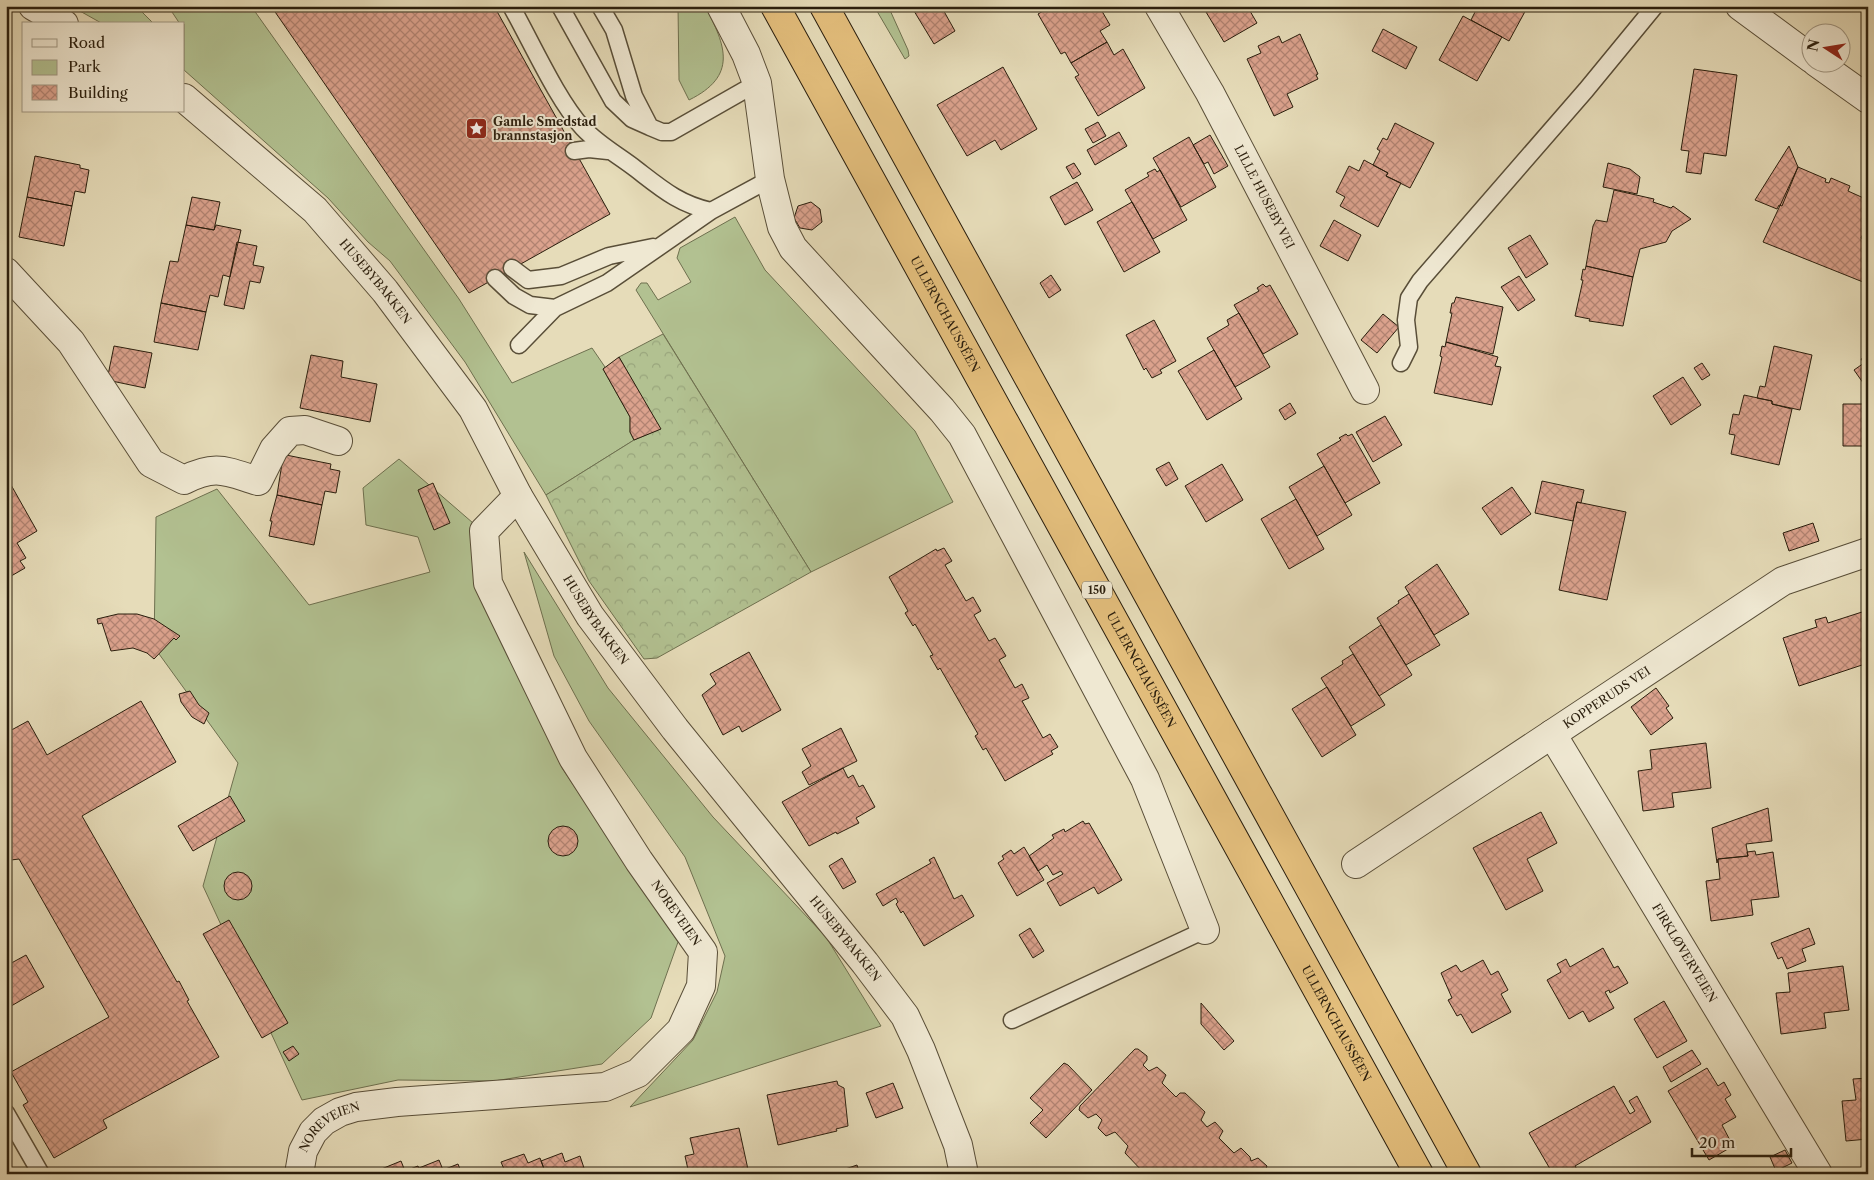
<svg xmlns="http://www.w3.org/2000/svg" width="1874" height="1180" font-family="'Libre Caslon Text',serif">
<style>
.green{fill:#b2c191;stroke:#6e704f}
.forest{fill:url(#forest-crowns);stroke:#6e704f}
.building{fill:url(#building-cross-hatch);stroke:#2a1e0d}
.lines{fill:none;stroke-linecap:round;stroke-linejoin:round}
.lane-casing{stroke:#594e38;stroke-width:19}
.street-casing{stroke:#594e38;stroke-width:30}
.highway-casing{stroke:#2a1e0d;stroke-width:30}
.lane{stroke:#efe8d2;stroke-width:16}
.street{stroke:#efe8d2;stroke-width:28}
.highway{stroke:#e3be7c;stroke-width:28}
.labels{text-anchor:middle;stroke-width:4;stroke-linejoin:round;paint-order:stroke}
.shield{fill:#efe8d2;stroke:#655b48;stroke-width:1}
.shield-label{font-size:11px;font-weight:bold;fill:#2a1e0d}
.poi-label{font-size:12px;font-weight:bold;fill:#2a1e0d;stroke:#efe8d2;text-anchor:start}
.street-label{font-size:12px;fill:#2a1e0d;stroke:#efe8d2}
</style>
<defs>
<pattern id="forest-crowns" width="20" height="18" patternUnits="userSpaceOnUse" patternTransform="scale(1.25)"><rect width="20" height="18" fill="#b2c191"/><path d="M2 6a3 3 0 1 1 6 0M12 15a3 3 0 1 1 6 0" fill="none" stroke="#99a57c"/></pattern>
<pattern id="building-cross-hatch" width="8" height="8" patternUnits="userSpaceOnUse" patternTransform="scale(1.25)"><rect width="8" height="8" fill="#dba28d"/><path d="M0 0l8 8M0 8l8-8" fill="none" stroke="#b28372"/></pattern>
</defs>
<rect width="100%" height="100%" fill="#e6dcb9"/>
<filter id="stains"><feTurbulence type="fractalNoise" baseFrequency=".004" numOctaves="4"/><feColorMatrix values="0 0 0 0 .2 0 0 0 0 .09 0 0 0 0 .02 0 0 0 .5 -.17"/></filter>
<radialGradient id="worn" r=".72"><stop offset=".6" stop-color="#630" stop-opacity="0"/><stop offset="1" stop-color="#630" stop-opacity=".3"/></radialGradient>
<path class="green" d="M 71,6 L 136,6 L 154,24 L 103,24 Z
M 168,6 L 251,6 L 459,299 L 512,383 L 592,348 L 605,367 L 603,369 L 630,417 L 630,432 L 634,440 L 546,495 L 465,362 L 390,261 L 368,242 L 328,198 L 184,70 L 184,24 L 180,24 Z
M 678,6 L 705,6 C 726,46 738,76 689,100 L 679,80 Z
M 874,6 L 889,8 L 908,50 L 909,56 L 905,59 Z
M 735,217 L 765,270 L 915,431 L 953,502 L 811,572 L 636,290 L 641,283 L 647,283 L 658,300 L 691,282 L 677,258 L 680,248 Z
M 399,459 L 473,523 L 480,584 L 562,768 L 678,942 L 651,1018 L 602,1064 L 494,1081 L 398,1080 L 302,1100 L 203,886 L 238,763 L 154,647 L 156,517 L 217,489 L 309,605 L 430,572 L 418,537 L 366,525 L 363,488 Z
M 524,552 L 608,688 L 713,817 L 826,937 L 881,1026 L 630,1107 L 693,1040 L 717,992 L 725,956 L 685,857 L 589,721 L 554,656 Z"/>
<path class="forest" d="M 663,334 L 811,572 L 657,658 L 644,659 L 589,581 L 546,495 L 634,440 L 660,429 L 619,357 Z"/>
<path class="building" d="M 271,6 L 494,6 L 610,214 L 469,293 Z
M 911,6 L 941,6 L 955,31 L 934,44 Z
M 1052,6 L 1099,6 L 1110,25 L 1100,31 L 1107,42 L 1071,63 L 1065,52 L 1061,54 L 1038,14 Z
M 1216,6 L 1247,6 L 1257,23 L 1224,42 L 1206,12 Z
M 1478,6 L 1528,6 L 1509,41 L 1471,20 Z
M 1463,16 L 1502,37 L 1477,81 L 1439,60 Z
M 1383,29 L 1417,47 L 1406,69 L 1372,51 Z
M 1300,34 L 1318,74 L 1316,75 L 1318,79 L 1287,94 L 1293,107 L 1274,116 L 1247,59 L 1261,53 L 1258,46 L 1279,36 L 1282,43 Z
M 1107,42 L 1114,55 L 1123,49 L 1145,88 L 1098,116 L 1075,77 L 1079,75 L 1071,63 Z
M 1003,67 L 1037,129 L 1001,150 L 995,140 L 967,156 L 937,105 Z
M 1694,69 L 1737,75 L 1726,156 L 1704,153 L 1701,174 L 1686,172 L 1689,151 L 1681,150 Z
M 1098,122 L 1106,136 L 1093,143 L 1085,129 Z
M 1395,123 L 1434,143 L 1410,188 L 1386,176 L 1388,173 L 1373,165 L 1380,151 L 1377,149 L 1383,138 L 1387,140 Z
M 1119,132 L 1127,146 L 1095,165 L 1087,150 Z
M 1210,135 L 1228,166 L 1214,174 L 1208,162 L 1204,164 L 1193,145 Z
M 1189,137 L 1216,187 L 1181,207 L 1153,158 Z
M 1789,146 L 1798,167 L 1782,206 L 1779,205 L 1777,209 L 1755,200 Z
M 35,156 L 80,165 L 80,168 L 89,170 L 85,193 L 75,191 L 72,206 L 27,197 Z
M 1364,160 L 1388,173 L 1386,176 L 1401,183 L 1378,227 L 1340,206 L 1345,197 L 1336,192 L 1349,166 L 1359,171 Z
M 1074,163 L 1081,174 L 1073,179 L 1066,167 Z
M 1608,163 L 1630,169 L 1640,177 L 1637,194 L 1603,187 Z
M 1798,167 L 1826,179 L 1825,182 L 1829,183 L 1831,178 L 1850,186 L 1848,191 L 1868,200 L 1868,223 L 1861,238 L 1868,241 L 1868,284 L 1763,242 Z
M 1155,169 L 1157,172 L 1160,170 L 1187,220 L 1153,239 L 1125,190 L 1149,176 L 1147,173 Z
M 1077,182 L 1093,210 L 1065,225 L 1050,197 Z
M 1614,190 L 1654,199 L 1653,202 L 1671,208 L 1673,206 L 1691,219 L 1672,231 L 1666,242 L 1640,249 L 1633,277 L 1586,266 L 1593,226 L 1596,220 L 1607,222 Z
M 27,197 L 72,206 L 64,246 L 19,237 Z
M 192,197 L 220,202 L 214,230 L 186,225 Z
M 811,202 L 820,209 L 822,222 L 812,230 L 800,228 L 794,218 L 798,206 Z
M 1132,202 L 1160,252 L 1124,272 L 1097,222 Z
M 1334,220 L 1361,235 L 1348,261 L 1320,246 Z
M 186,225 L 214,230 L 216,225 L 241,230 L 230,277 L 223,275 L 218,297 L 210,295 L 206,312 L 161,303 L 170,261 L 178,262 Z
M 1530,235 L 1548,264 L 1526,278 L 1508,248 Z
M 237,242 L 257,246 L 253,265 L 264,267 L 260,283 L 250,281 L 244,309 L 224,305 Z
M 1586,266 L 1633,277 L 1623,326 L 1589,321 L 1590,319 L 1575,316 L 1583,280 L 1581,280 L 1583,269 L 1585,270 Z
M 1051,275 L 1061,290 L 1049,298 L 1040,283 Z
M 1519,276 L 1535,300 L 1518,311 L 1501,287 Z
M 1263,284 L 1266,287 L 1270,285 L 1298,334 L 1263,354 L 1234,305 L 1259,291 L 1257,288 Z
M 1456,297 L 1503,307 L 1493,354 L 1446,342 L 1452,313 L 1450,313 L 1452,303 L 1454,303 Z
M 161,303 L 206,312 L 198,350 L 154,342 Z
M 1239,313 L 1270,367 L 1235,387 L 1207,338 L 1229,325 L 1227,320 Z
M 1383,314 L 1399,327 L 1377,353 L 1361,340 Z
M 1154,320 L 1176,361 L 1160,370 L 1162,373 L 1152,378 L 1146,368 L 1144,370 L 1126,335 Z
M 1446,342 L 1498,357 L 1495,366 L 1501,367 L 1492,405 L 1434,393 L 1442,357 L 1440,356 L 1442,346 L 1445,347 Z
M 114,346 L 152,353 L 145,388 L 107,380 Z
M 1774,346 L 1812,355 L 1800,410 L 1772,404 L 1772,401 L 1757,398 L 1760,386 L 1765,387 Z
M 1214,350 L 1242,399 L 1207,420 L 1178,371 Z
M 311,355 L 343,361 L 341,377 L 377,384 L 370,422 L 300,408 Z
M 1868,355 L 1868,385 L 1866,387 L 1854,370 L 1864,363 L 1861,359 Z
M 619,357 L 661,429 L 634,440 L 630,432 L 630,417 L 603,369 Z
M 1702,363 L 1710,375 L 1702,380 L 1694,368 Z
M 1683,377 L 1701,405 L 1671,425 L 1653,396 Z
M 1744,395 L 1772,401 L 1772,404 L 1792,409 L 1779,465 L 1731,454 L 1735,435 L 1729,434 L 1733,414 L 1739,415 Z
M 1290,403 L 1296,413 L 1285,420 L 1279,410 Z
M 1843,404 L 1868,404 L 1868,446 L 1843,446 Z
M 1385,416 L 1402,445 L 1373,462 L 1356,432 Z
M 1346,434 L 1348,436 L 1352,434 L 1380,483 L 1345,503 L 1317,454 L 1341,440 L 1339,438 Z
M 286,455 L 331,464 L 330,469 L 340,471 L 336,493 L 325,491 L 322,505 L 277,495 L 283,457 L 285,458 Z
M 1169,462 L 1178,479 L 1166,486 L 1156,469 Z
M 1222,464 L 1243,500 L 1206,522 L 1185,486 Z
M 1324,466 L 1352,515 L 1317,536 L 1289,487 Z
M 6,476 L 37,531 L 17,543 L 26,558 L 20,561 L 25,568 L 6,579 Z
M 1542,481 L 1584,490 L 1581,503 L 1577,502 L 1573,521 L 1535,513 Z
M 433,483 L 450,523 L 434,530 L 418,490 Z
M 1512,487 L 1531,514 L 1501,535 L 1482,508 Z
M 277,495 L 322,505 L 314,545 L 269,536 L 272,521 L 270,521 Z
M 1296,499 L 1324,549 L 1289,569 L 1261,519 Z
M 1577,502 L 1626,512 L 1607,600 L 1559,590 Z
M 1813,523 L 1819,541 L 1789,551 L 1783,533 Z
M 944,548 L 952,561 L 945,565 L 966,601 L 973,597 L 981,611 L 974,615 L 989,641 L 995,638 L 1006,656 L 999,660 L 1015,688 L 1022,684 L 1029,698 L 1022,701 L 1043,738 L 1050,734 L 1058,747 L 1051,751 L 1053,754 L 1005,781 L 986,748 L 983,750 L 975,736 L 978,734 L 940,668 L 938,670 L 930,656 L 933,655 L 915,624 L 913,626 L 905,613 L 908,611 L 889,577 L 936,549 L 937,551 Z
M 1437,564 L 1469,614 L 1434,635 L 1405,587 Z
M 1409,594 L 1440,645 L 1406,665 L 1377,618 L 1399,603 L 1398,601 Z
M 1862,612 L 1868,630 L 1868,663 L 1799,686 L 1783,638 L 1817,627 L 1815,620 L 1826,617 L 1828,623 Z
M 118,614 L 137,614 L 154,619 L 180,636 L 176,640 L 174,638 L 154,659 L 147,653 L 133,648 L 111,651 L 102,623 L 98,624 L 97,619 Z
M 1381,625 L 1412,675 L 1379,696 L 1349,647 Z
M 749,652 L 781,710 L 742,732 L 739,726 L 723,735 L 702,695 L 716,684 L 710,674 Z
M 1353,654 L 1385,705 L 1351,726 L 1321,678 L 1343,664 L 1342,661 Z
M 1327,687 L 1356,735 L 1322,757 L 1292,709 Z
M 1656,688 L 1669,706 L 1666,708 L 1673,718 L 1651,735 L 1631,707 Z
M 190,691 L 199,705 L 209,713 L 204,724 L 192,717 L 181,702 L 179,694 Z
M 141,701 L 176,762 L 82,816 L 177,982 L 179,981 L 189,1000 L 187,1001 L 219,1057 L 103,1120 L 107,1128 L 54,1158 L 23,1105 L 28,1102 L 11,1072 L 109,1017 L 19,859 L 11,860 L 6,852 L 6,733 L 28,721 L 47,755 Z
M 841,728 L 857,761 L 809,785 L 802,772 L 811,766 L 802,749 Z
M 1706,743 L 1711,788 L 1672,793 L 1674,807 L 1643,811 L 1638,771 L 1652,769 L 1650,750 Z
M 843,768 L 848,778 L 853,775 L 859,787 L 863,785 L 875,807 L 856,818 L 859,823 L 837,834 L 836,832 L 809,846 L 782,802 Z
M 230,796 L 245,821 L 193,851 L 178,826 Z
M 1768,808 L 1772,841 L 1746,844 L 1748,856 L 1718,859 L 1717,863 L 1712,828 Z
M 1541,812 L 1557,843 L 1527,859 L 1543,891 L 1506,910 L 1473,848 Z
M 1083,821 L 1085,824 L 1089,823 L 1122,880 L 1098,894 L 1094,887 L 1060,906 L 1047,883 L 1063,874 L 1061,871 L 1053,875 L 1047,865 L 1038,871 L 1029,856 L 1054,838 L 1052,835 L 1064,829 L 1065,832 Z
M548 841a15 15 0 1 1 30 0a15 15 0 1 1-30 0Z
M 1024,847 L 1044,880 L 1017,896 L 998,863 L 1004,859 L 1002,856 L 1011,850 L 1014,854 Z
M 1755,851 L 1756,855 L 1773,852 L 1779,897 L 1751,900 L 1753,915 L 1711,921 L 1706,881 L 1720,879 L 1718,859 L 1748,856 L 1747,852 Z
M 934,857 L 954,899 L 962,895 L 974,916 L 924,946 L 903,911 L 901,913 L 896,904 L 898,902 L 896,898 L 883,906 L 876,894 L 931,863 L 929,860 Z
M 842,858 L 856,882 L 843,889 L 829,866 Z
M224 886a14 14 0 1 1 28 0a14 14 0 1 1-28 0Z
M 229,920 L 288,1023 L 262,1038 L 203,934 Z
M 1030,928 L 1044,951 L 1033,958 L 1019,935 Z
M 1809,928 L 1815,944 L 1802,949 L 1806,961 L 1787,969 L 1782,957 L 1778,959 L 1771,943 Z
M 1603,948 L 1614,968 L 1618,966 L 1628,983 L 1610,993 L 1609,990 L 1605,992 L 1614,1008 L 1589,1022 L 1583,1011 L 1569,1019 L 1547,980 L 1561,972 L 1557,964 L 1566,959 L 1570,967 Z
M 26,955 L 44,987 L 6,1009 L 6,966 Z
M 1483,960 L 1491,975 L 1498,971 L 1508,990 L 1501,994 L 1511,1012 L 1472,1033 L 1461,1014 L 1457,1016 L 1448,1000 L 1452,998 L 1441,973 L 1456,965 L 1461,972 Z
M 1843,966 L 1849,1010 L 1824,1013 L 1826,1028 L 1781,1034 L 1776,993 L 1790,992 L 1788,973 Z
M 1664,1001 L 1687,1041 L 1657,1058 L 1634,1019 Z
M 1201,1003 L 1234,1041 L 1224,1050 L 1201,1024 Z
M 293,1046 L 299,1054 L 289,1061 L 283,1052 Z
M 1135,1049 L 1138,1049 L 1147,1056 L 1147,1060 L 1143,1065 L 1149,1071 L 1157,1067 L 1166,1075 L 1162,1083 L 1176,1097 L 1180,1093 L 1185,1093 L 1205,1112 L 1201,1120 L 1207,1127 L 1215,1122 L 1223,1131 L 1219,1138 L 1234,1153 L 1241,1148 L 1250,1157 L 1251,1161 L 1258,1158 L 1267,1166 L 1264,1174 L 1157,1174 L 1153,1169 L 1145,1174 L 1125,1153 L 1128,1146 L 1115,1132 L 1106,1136 L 1098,1128 L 1102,1120 L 1096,1114 L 1088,1118 L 1079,1110 L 1080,1106 Z
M 1692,1050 L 1701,1064 L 1671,1082 L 1663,1067 Z
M 1064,1063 L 1068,1065 L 1092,1090 L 1046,1138 L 1030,1123 L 1043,1110 L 1030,1098 Z
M 1707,1068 L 1718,1086 L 1724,1082 L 1731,1095 L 1725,1099 L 1736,1117 L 1722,1125 L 1733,1146 L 1709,1160 L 1668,1091 Z
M 1868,1078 L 1868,1139 L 1846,1141 L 1842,1101 L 1856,1100 L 1853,1079 Z
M 837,1081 L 838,1085 L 844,1088 L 848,1126 L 836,1129 L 837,1131 L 778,1145 L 767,1095 Z
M 893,1083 L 903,1108 L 876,1118 L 866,1093 Z
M 1614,1086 L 1630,1114 L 1635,1111 L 1629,1101 L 1637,1096 L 1651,1122 L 1575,1166 L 1578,1171 L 1573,1174 L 1553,1174 L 1529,1133 Z
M 739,1128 L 749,1174 L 689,1174 L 685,1156 L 694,1154 L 690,1138 Z
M 1785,1150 L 1792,1163 L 1776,1171 L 1770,1157 Z
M 562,1153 L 565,1162 L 580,1156 L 586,1174 L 546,1174 L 541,1161 Z
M 524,1154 L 528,1163 L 540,1158 L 546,1174 L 506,1174 L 501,1162 Z
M 439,1160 L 443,1170 L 458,1164 L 462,1174 L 421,1174 L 419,1168 Z
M 401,1161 L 405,1171 L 418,1166 L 421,1174 L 381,1174 L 379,1170 Z
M 857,1165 L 860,1174 L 831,1174 Z"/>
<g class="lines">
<defs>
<path id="lane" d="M 511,6 C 531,41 557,100 583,128 C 599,145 618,155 636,169 C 662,189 679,204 711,211 L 770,179
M 560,6 L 613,101 L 632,119 L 650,127
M 600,6 L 614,30 L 634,96 L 650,127 L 662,132 L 671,132 L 757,83
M 574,151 L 589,149 L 608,151
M 512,268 L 528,280 L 561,276 L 609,256 L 653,247
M 495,278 L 514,296 L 530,305 L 555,308 L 607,283 L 711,211
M 519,345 L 555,308
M 1401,363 L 1409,347 L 1406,320 L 1409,298 L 1420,281 L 1586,90 L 1655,6
M 1012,1020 L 1205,930
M 6,1113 L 41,1174"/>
<g id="street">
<path d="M 33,6 L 64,24"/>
<path d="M 721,6 L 746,54 L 757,83 L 770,179 L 782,227 L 793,248 L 942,410 L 962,435 L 1145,779 L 1205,930"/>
<path id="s1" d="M 1159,6 L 1210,93 L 1365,390"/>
<path d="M 1740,6 L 1812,59"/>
<path d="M 1816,62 L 1868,99"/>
<path id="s2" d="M 184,98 L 315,210 L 385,291 L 473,409 L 518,496 L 590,616 L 675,729 L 865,963 L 905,1016 L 921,1050 L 958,1145 L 964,1174"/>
<path d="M 6,272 L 71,342 L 151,463 L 184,480 C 216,464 225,471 258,481 L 274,449 L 290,431 L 305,430 L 338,441"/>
<path id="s3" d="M 1552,734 L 1818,1174"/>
<path id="s4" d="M 1356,864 L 1783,581 L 1868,552"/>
<path id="s5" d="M 299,1174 L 303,1151 L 313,1132 L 324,1121 L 340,1112 L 356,1107 L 397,1102 L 605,1087 L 638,1073 L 681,1030 L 701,986 L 703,952 L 639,861 L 573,758 L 488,583 L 484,531 L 518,496"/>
</g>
<g id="highway">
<path id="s6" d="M 775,6 L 1419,1174"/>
<path d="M 824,6 L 1467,1174"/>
</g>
</defs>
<use href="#lane" class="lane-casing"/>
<use href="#street" class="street-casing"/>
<use href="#highway" class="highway-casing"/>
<use href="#lane" class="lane"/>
<use href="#street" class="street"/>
<use href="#highway" class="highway"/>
</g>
<defs>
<symbol id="sight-square" viewBox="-11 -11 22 22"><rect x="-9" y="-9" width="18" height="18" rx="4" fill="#8f2418" stroke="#efe8d2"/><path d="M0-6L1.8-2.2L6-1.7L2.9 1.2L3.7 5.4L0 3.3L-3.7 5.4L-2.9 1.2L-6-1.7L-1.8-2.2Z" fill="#fff"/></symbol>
</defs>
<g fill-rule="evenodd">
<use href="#sight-square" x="464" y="116" width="25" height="25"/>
</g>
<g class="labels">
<rect class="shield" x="1082" y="581.5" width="30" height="17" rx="4"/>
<g class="shield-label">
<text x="1097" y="594">150</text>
</g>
<g class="poi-label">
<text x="493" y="126">Gamle Smedstad<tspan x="493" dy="14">brannstasjon</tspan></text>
</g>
<g class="street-label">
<text dy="4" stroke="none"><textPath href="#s1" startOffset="218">LILLE HUSEBY VEI</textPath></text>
<text dy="4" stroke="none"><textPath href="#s2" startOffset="266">HUSEBYBAKKEN</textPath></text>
<text dy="4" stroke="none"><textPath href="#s6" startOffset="352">ULLERNCHAUSSÉEN</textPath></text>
<text dy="4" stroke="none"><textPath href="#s2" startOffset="671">HUSEBYBAKKEN</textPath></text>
<text dy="4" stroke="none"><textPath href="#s6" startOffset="758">ULLERNCHAUSSÉEN</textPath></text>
<text dy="4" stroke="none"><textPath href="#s4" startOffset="301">KOPPERUDS VEI</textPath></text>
<text transform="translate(676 913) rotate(55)" y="4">NOREVEIEN</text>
<text dy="4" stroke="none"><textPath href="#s2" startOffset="1076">HUSEBYBAKKEN</textPath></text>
<text dy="4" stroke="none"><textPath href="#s3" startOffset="256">FIRKLØVERVEIEN</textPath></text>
<text dy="4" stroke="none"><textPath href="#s6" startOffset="1162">ULLERNCHAUSSÉEN</textPath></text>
<text dy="4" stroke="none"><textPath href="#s5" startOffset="61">NOREVEIEN</textPath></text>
</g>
</g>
<rect width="1874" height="1180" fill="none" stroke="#e6dcb9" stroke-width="25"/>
<rect x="8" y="8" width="1859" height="1165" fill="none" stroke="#2a1e0d" stroke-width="2.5"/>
<rect x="12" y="12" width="1849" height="1155" fill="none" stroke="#2a1e0d"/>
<rect x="22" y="22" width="162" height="90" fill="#efe8d2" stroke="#a09783"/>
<rect x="32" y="39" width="25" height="8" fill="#efe8d2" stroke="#a09783"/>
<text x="68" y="48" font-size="15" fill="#2a1e0d">Road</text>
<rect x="32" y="60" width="25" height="15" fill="#b2c191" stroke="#a09783"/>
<text x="68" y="72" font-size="15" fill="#2a1e0d">Park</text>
<rect x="32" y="85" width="25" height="15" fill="url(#building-cross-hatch)" stroke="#a09783"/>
<text x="68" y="98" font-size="15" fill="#2a1e0d">Building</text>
<g transform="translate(1826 48) rotate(282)"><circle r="24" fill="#efe8d2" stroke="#a09783"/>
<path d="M0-4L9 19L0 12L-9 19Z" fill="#8f2418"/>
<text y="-8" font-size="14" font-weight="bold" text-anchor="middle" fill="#2a1e0d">N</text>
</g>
<path d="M1692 1148v8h99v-8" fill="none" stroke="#2a1e0d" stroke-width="2.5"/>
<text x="1699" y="1148" font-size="15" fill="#2a1e0d" stroke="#efe8d2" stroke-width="4" paint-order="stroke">20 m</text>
<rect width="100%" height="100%" filter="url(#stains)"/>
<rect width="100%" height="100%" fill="url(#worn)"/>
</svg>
